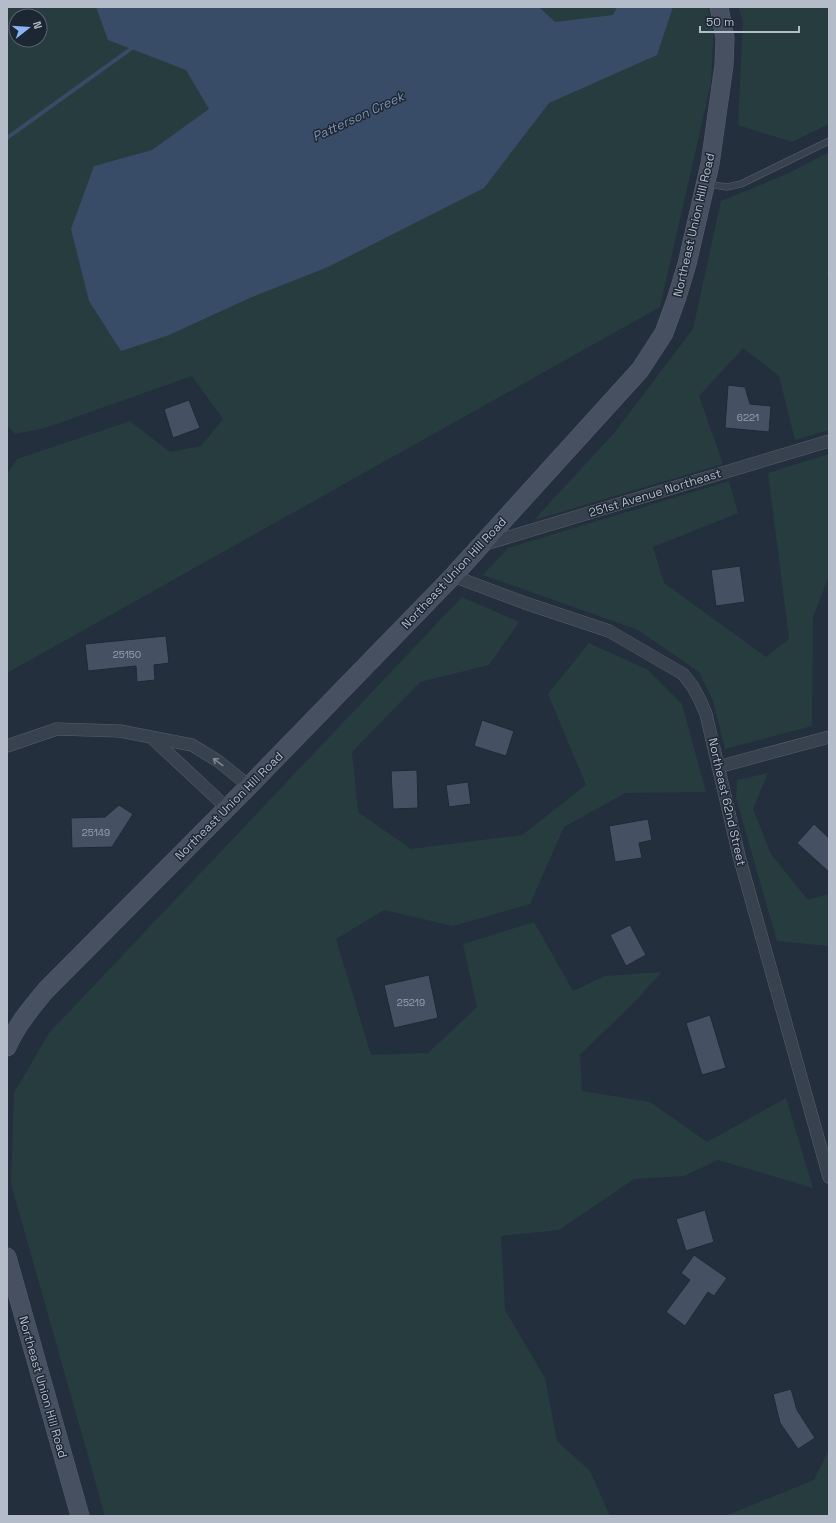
<svg xmlns="http://www.w3.org/2000/svg" width="836" height="1523" font-family="'Space Grotesk',sans-serif">
<style>
.green{fill:#263c3f;fill-rule:evenodd}
.water{fill:#394c67}
.lines{fill:none;stroke-linecap:round;stroke-linejoin:round}
.stream{stroke:#394c67;stroke-width:4}
.building{fill:#455162;stroke:#1f2835}
.lane-casing{stroke:#565f6c;stroke-width:7}
.street-casing{stroke:#565f6c;stroke-width:13}
.secondary-casing{stroke:#565f6c;stroke-width:19}
.lane{stroke:#38414e;stroke-width:6}
.street{stroke:#38414e;stroke-width:12}
.secondary{stroke:#465061;stroke-width:18}
.oneway{stroke:#7c8592}
.labels{text-anchor:middle;stroke-width:3;stroke-linejoin:round;paint-order:stroke}
.number-label{font-size:10px;fill:#98a1af}
.street-label{font-size:12px;fill:#b4bcc9;stroke:#1d2633}
.water-label{font-size:13px;font-style:italic;fill:#7c92b1;stroke:#1d2633}
</style>
<rect width="100%" height="100%" fill="#242f3e"/>
<path class="green" d="M 7,7 L 707,7 L 714,26 L 711,83 L 660,307 L 7,673 L 7,474 L 17,459 L 130,421 L 170,452 L 201,446 L 223,419 L 192,376 L 45,428 L 15,434 L 7,426 ZM 16,16 L 40,16 L 40,40 L 16,40 Z
M 738,7 L 829,7 L 829,124 L 792,142 L 738,125 L 743,21 Z
M 829,152 L 829,277 L 827,278 L 829,286 L 829,430 L 795,440 L 779,376 L 743,348 L 699,396 L 723,464 L 534,520 L 615,432 L 693,329 L 721,201 L 787,174 Z
M 829,454 L 829,576 L 813,617 L 812,726 L 725,749 L 713,701 L 699,672 L 638,630 L 483,575 L 508,548 L 729,481 L 738,513 L 653,547 L 664,583 L 766,657 L 789,639 L 768,473 Z
M 462,597 L 519,622 L 489,665 L 420,682 L 352,752 L 358,812 L 411,849 L 522,835 L 586,785 L 548,694 L 589,643 L 648,670 L 682,704 L 706,792 L 625,793 L 564,827 L 530,904 L 453,926 L 384,910 L 336,939 L 371,1055 L 428,1053 L 477,1007 L 463,944 L 534,922 L 573,991 L 605,976 L 662,972 L 636,1000 L 580,1055 L 582,1091 L 650,1102 L 707,1142 L 786,1098 L 813,1188 L 718,1160 L 684,1176 L 634,1179 L 559,1230 L 501,1236 L 505,1310 L 545,1378 L 557,1441 L 590,1471 L 610,1516 L 105,1516 L 11,1184 L 14,1093 L 49,1033 Z
M 768,773 L 753,809 L 771,854 L 808,900 L 829,894 L 829,946 L 777,941 L 736,798 L 737,780 Z
M 829,1450 L 829,1516 L 725,1516 L 814,1480 Z"/>
<path class="water" d="M 96,7 L 539,7 L 555,22 L 613,15 L 617,7 L 673,7 L 657,55 L 549,103 L 484,188 L 328,267 L 252,297 L 169,335 L 121,351 L 89,301 L 71,229 L 94,166 L 152,150 L 209,109 L 186,70 L 108,40 Z"/>
<g class="lines">
<path class="stream" d="M 7,138 L 132,48 L 135,48"/>
</g>
<path class="building" d="M 728,385 L 745,387 L 750,404 L 771,406 L 769,432 L 725,428 Z
M 189,400 L 200,428 L 173,438 L 164,409 Z
M 740,566 L 745,602 L 716,606 L 711,570 Z
M 166,636 L 169,663 L 154,665 L 155,680 L 137,682 L 136,666 L 88,671 L 85,644 Z
M 482,720 L 514,731 L 506,756 L 474,746 Z
M 417,770 L 418,808 L 393,809 L 391,771 Z
M 468,782 L 471,804 L 449,807 L 446,785 Z
M 119,805 L 133,814 L 112,847 L 72,848 L 71,818 L 105,817 Z
M 648,819 L 652,840 L 639,843 L 642,858 L 615,862 L 609,826 Z
M 814,824 L 829,838 L 829,872 L 797,843 Z
M 630,925 L 646,955 L 626,966 L 610,935 Z
M 429,975 L 438,1018 L 394,1028 L 384,985 Z
M 710,1015 L 726,1068 L 702,1075 L 686,1023 Z
M 705,1210 L 714,1242 L 686,1251 L 676,1219 Z
M 694,1255 L 727,1278 L 714,1296 L 708,1292 L 685,1326 L 666,1312 L 690,1280 L 681,1273 Z
M 791,1389 L 797,1410 L 815,1438 L 798,1449 L 780,1423 L 773,1394 Z"/>
<g class="lines">
<defs>
<path id="lane" d="M 707,184 L 727,187 L 741,184 L 829,141"/>
<path id="street" d="M 482,545 L 829,441
M 453,576 L 525,603 L 609,631 L 683,674 L 693,687 L 700,700 L 706,714 L 739,856 L 829,1177
M 151,737 L 227,808
M 7,746 L 57,729 L 120,731 L 192,745 L 218,761 L 249,786
M 718,767 L 829,737"/>
<path id="secondary" d="M 7,1047 C 16,1026 31,1008 46,990 L 249,786 L 453,576 L 640,370 L 664,333 L 677,297 L 687,264 L 710,164 L 724,65 L 725,38 L 719,7
M 7,1257 L 80,1516"/>
</defs>
<use href="#lane" class="lane-casing"/>
<use href="#street" class="street-casing"/>
<use href="#secondary" class="secondary-casing"/>
<use href="#lane" class="lane"/>
<use href="#street" class="street"/>
<use href="#secondary" class="secondary"/>
</g>
<defs><path id="oneway-shaft" d="M-6 0H5M1.5-3L5.5 0L1.5 3" fill="none" stroke-width="1.6" stroke-linecap="round" stroke-linejoin="round"/></defs>
<use class="oneway" href="#oneway-shaft" transform="translate(218 762) rotate(-144)"/>
<g class="labels">
<g class="number-label">
<text x="748" y="421">6221</text>
<text x="127" y="658">25150</text>
<text x="96" y="836">25149</text>
<text x="411" y="1006">25219</text>
</g>
<g class="street-label">
<text transform="translate(694 225) rotate(-77)" y="4">Northeast Union Hill Road</text>
<text transform="translate(655 493) rotate(-17)" y="4">251st Avenue Northeast</text>
<text transform="translate(454 573) rotate(-47)" y="4">Northeast Union Hill Road</text>
<text transform="translate(727 802) rotate(77)" y="4">Northeast 62nd Street</text>
<text transform="translate(229 806) rotate(-45)" y="4">Northeast Union Hill Road</text>
<text transform="translate(43 1387) rotate(74)" y="4">Northeast Union Hill Road</text>
</g>
<g class="water-label">
<text transform="translate(358 116) rotate(-25)" y="5">Patterson Creek</text>
</g>
</g>
<rect width="836" height="1523" fill="none" stroke="#b4bcc9" stroke-width="16"/>
<g transform="translate(28 28) rotate(73)"><circle r="19" fill="#1d2633" stroke="#59626f"/>
<path d="M0-3L7 15L0 10L-7 15Z" fill="#8ab4f8"/>
<text y="-6" font-size="11" font-weight="bold" text-anchor="middle" fill="#b4bcc9">N</text>
</g>
<path d="M700 26v6h99v-6" fill="none" stroke="#b4bcc9" stroke-width="2"/>
<text x="706" y="26" font-size="12" fill="#b4bcc9" stroke="#1d2633" stroke-width="3" paint-order="stroke">50 m</text>
</svg>
